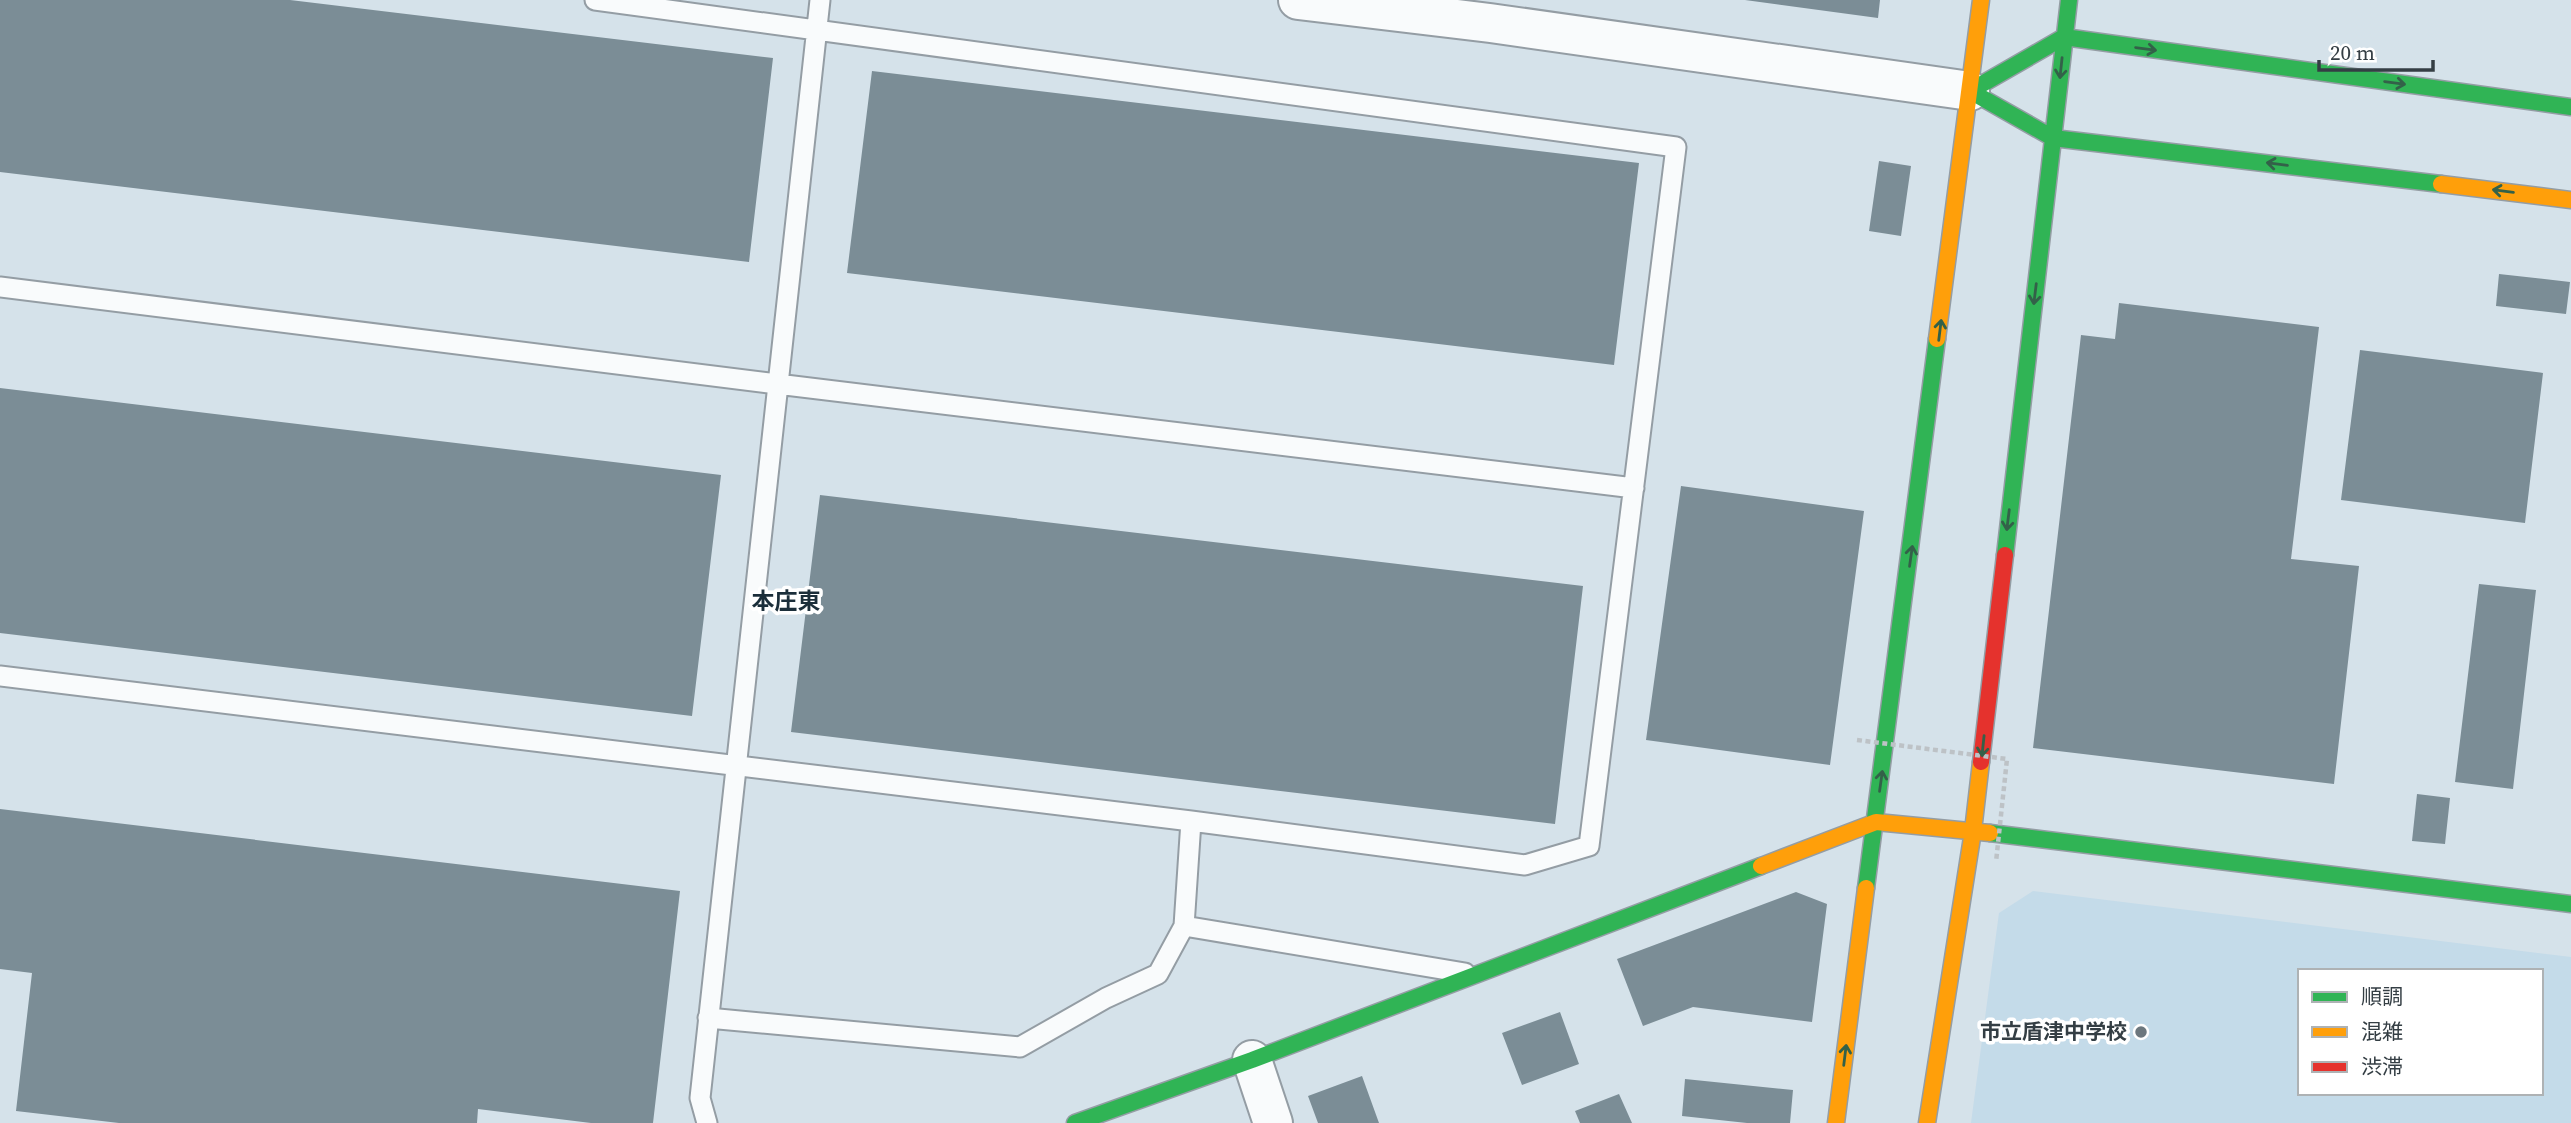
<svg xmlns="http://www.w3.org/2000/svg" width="2571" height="1123" font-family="'Source Serif 4','Noto Sans JP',serif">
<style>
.built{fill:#c4dbe9;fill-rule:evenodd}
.building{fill:#7b8d96}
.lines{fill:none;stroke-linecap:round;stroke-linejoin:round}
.lane-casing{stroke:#949da4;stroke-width:23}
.street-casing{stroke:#949da4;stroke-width:42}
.fast-casing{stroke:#949da4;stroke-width:19}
.slow-casing{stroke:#949da4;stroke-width:19}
.jam-casing{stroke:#949da4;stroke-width:19}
.lane{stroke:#f9fbfc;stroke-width:19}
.street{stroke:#f9fbfc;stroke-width:38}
.fast{stroke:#30b455;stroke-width:16}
.slow{stroke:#ff9f0a;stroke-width:16}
.jam{stroke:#e5322d;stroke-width:16}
.path-bridge{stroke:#bdc2c6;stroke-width:4.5;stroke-dasharray:5 3.5;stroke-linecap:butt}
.oneway{stroke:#336149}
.poi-dot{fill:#6c777e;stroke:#fff;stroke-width:2.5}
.labels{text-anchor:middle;stroke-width:7;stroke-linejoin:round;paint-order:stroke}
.poi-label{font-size:21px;font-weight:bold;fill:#343e44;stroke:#fff;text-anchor:end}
.neighbourhood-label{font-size:23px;font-weight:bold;fill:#1b2e3a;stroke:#fff}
</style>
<rect width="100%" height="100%" fill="#d5e2ea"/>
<path class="built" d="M 2033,891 L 2571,957 L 2571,1123 L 1971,1123 L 1999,913 ZM 2300,971 L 2541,971 L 2541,1093 L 2300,1093 Z"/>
<path class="building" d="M 0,0 L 290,0 L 773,58 L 749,262 L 0,172 Z
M 1745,0 L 1880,0 L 1878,18 Z
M 872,71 L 1639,163 L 1614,365 L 847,273 Z
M 1879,161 L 1911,166 L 1901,236 L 1869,231 Z
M 2499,274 L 2570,282 L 2566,314 L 2496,306 Z
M 2119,303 L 2319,327 L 2291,559 L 2359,566 L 2334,784 L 2033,748 L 2081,335 L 2115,339 Z
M 2360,350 L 2543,373 L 2525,523 L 2341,500 Z
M 0,388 L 721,475 L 692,716 L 0,633 Z
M 1681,486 L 1864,511 L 1830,765 L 1646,740 Z
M 820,495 L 1583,586 L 1555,824 L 791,732 Z
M 2479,584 L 2536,590 L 2513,789 L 2455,782 Z
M 2417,794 L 2450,798 L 2445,844 L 2412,841 Z
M 0,809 L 680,891 L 653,1123 L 591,1123 L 478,1109 L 477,1123 L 119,1123 L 16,1111 L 32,973 L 0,969 Z
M 1796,892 L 1827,904 L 1812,1022 L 1693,1007 L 1643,1026 L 1617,959 Z
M 1560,1012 L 1579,1064 L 1522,1085 L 1502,1033 Z
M 1362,1076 L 1379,1123 L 1318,1123 L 1308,1096 Z
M 1685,1079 L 1793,1090 L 1790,1123 L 1747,1123 L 1682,1116 Z
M 1619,1094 L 1632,1123 L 1580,1123 L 1575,1111 Z"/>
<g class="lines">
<defs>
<path id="lane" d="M 0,287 L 777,384 L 1634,488
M 0,676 L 1191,821 L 1525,865 L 1589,846 L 1676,147 L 595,0
M 1184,926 L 1465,973
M 708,1018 L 1020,1047 L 1106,998 L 1158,974 L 1184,926 L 1191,821
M 707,1123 L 700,1098 L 820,0"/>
<path id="street" d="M 1298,0 L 1490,23 L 1970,91
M 1252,1060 L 1273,1123"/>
<path id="fast" d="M 1970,91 L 2064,37 L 2571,107
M 1970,91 L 2053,138 L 2441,184
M 2005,555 L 2069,0
M 1990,833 L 2571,904
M 1866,888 L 1937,339
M 1075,1123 L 1252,1060 L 1761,866"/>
<path id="slow" d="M 2441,184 L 2571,200
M 1937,339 L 1981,0
M 1761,866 L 1876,822 L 1990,833
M 1836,1123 L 1866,888
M 1927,1123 L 1973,831 L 1981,762"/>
<path id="jam" d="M 1981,762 L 2005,555"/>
</defs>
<use href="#lane" class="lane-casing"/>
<use href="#street" class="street-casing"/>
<use href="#fast" class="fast-casing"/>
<use href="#slow" class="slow-casing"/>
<use href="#jam" class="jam-casing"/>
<use href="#lane" class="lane"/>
<use href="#street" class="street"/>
<use href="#fast" class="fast"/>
<use href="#slow" class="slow"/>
<use href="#jam" class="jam"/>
<path class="path-bridge" d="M 1857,740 L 2007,759 L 1996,862"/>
</g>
<defs><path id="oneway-shaft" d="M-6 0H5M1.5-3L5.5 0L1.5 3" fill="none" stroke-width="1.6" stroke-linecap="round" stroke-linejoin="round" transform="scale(1.75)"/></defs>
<g class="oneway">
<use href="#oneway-shaft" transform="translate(2146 49) rotate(8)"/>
<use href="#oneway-shaft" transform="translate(2061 68) rotate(96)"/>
<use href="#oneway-shaft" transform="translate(2395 83) rotate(8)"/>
<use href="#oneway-shaft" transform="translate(2277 164) rotate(-173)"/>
<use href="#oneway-shaft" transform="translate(2503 191) rotate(-173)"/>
<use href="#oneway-shaft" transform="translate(2035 294) rotate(97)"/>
<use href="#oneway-shaft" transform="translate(1940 330) rotate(-83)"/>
<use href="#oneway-shaft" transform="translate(2008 520) rotate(97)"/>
<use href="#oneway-shaft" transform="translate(1911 556) rotate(-82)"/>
<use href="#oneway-shaft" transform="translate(1983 746) rotate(96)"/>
<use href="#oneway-shaft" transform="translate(1881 781) rotate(-82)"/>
<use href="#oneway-shaft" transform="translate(1845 1055) rotate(-83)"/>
</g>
<circle class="poi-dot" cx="2141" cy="1032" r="7"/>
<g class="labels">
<g class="poi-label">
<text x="2127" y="1039">市立盾津中学校</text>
</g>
<g class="neighbourhood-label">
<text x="786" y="609">本庄東</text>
</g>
</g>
<rect x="2298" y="969" width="245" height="126" fill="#ffffff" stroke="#aeb2b4" stroke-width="2"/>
<rect x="2312" y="992" width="35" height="10" fill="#30b455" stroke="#aeb2b4" stroke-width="2"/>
<text x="2361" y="1004" font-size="21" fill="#343e44">順調</text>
<rect x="2312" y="1027" width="35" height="10" fill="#ff9f0a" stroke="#aeb2b4" stroke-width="2"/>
<text x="2361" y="1039" font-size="21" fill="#343e44">混雑</text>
<rect x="2312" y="1062" width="35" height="10" fill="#e5322d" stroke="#aeb2b4" stroke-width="2"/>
<text x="2361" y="1074" font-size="21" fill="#343e44">渋滞</text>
<path d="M2319 60v10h114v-10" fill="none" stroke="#343e44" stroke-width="3.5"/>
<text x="2330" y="60" font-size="21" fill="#343e44" stroke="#ffffff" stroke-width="5" paint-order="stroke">20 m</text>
</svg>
